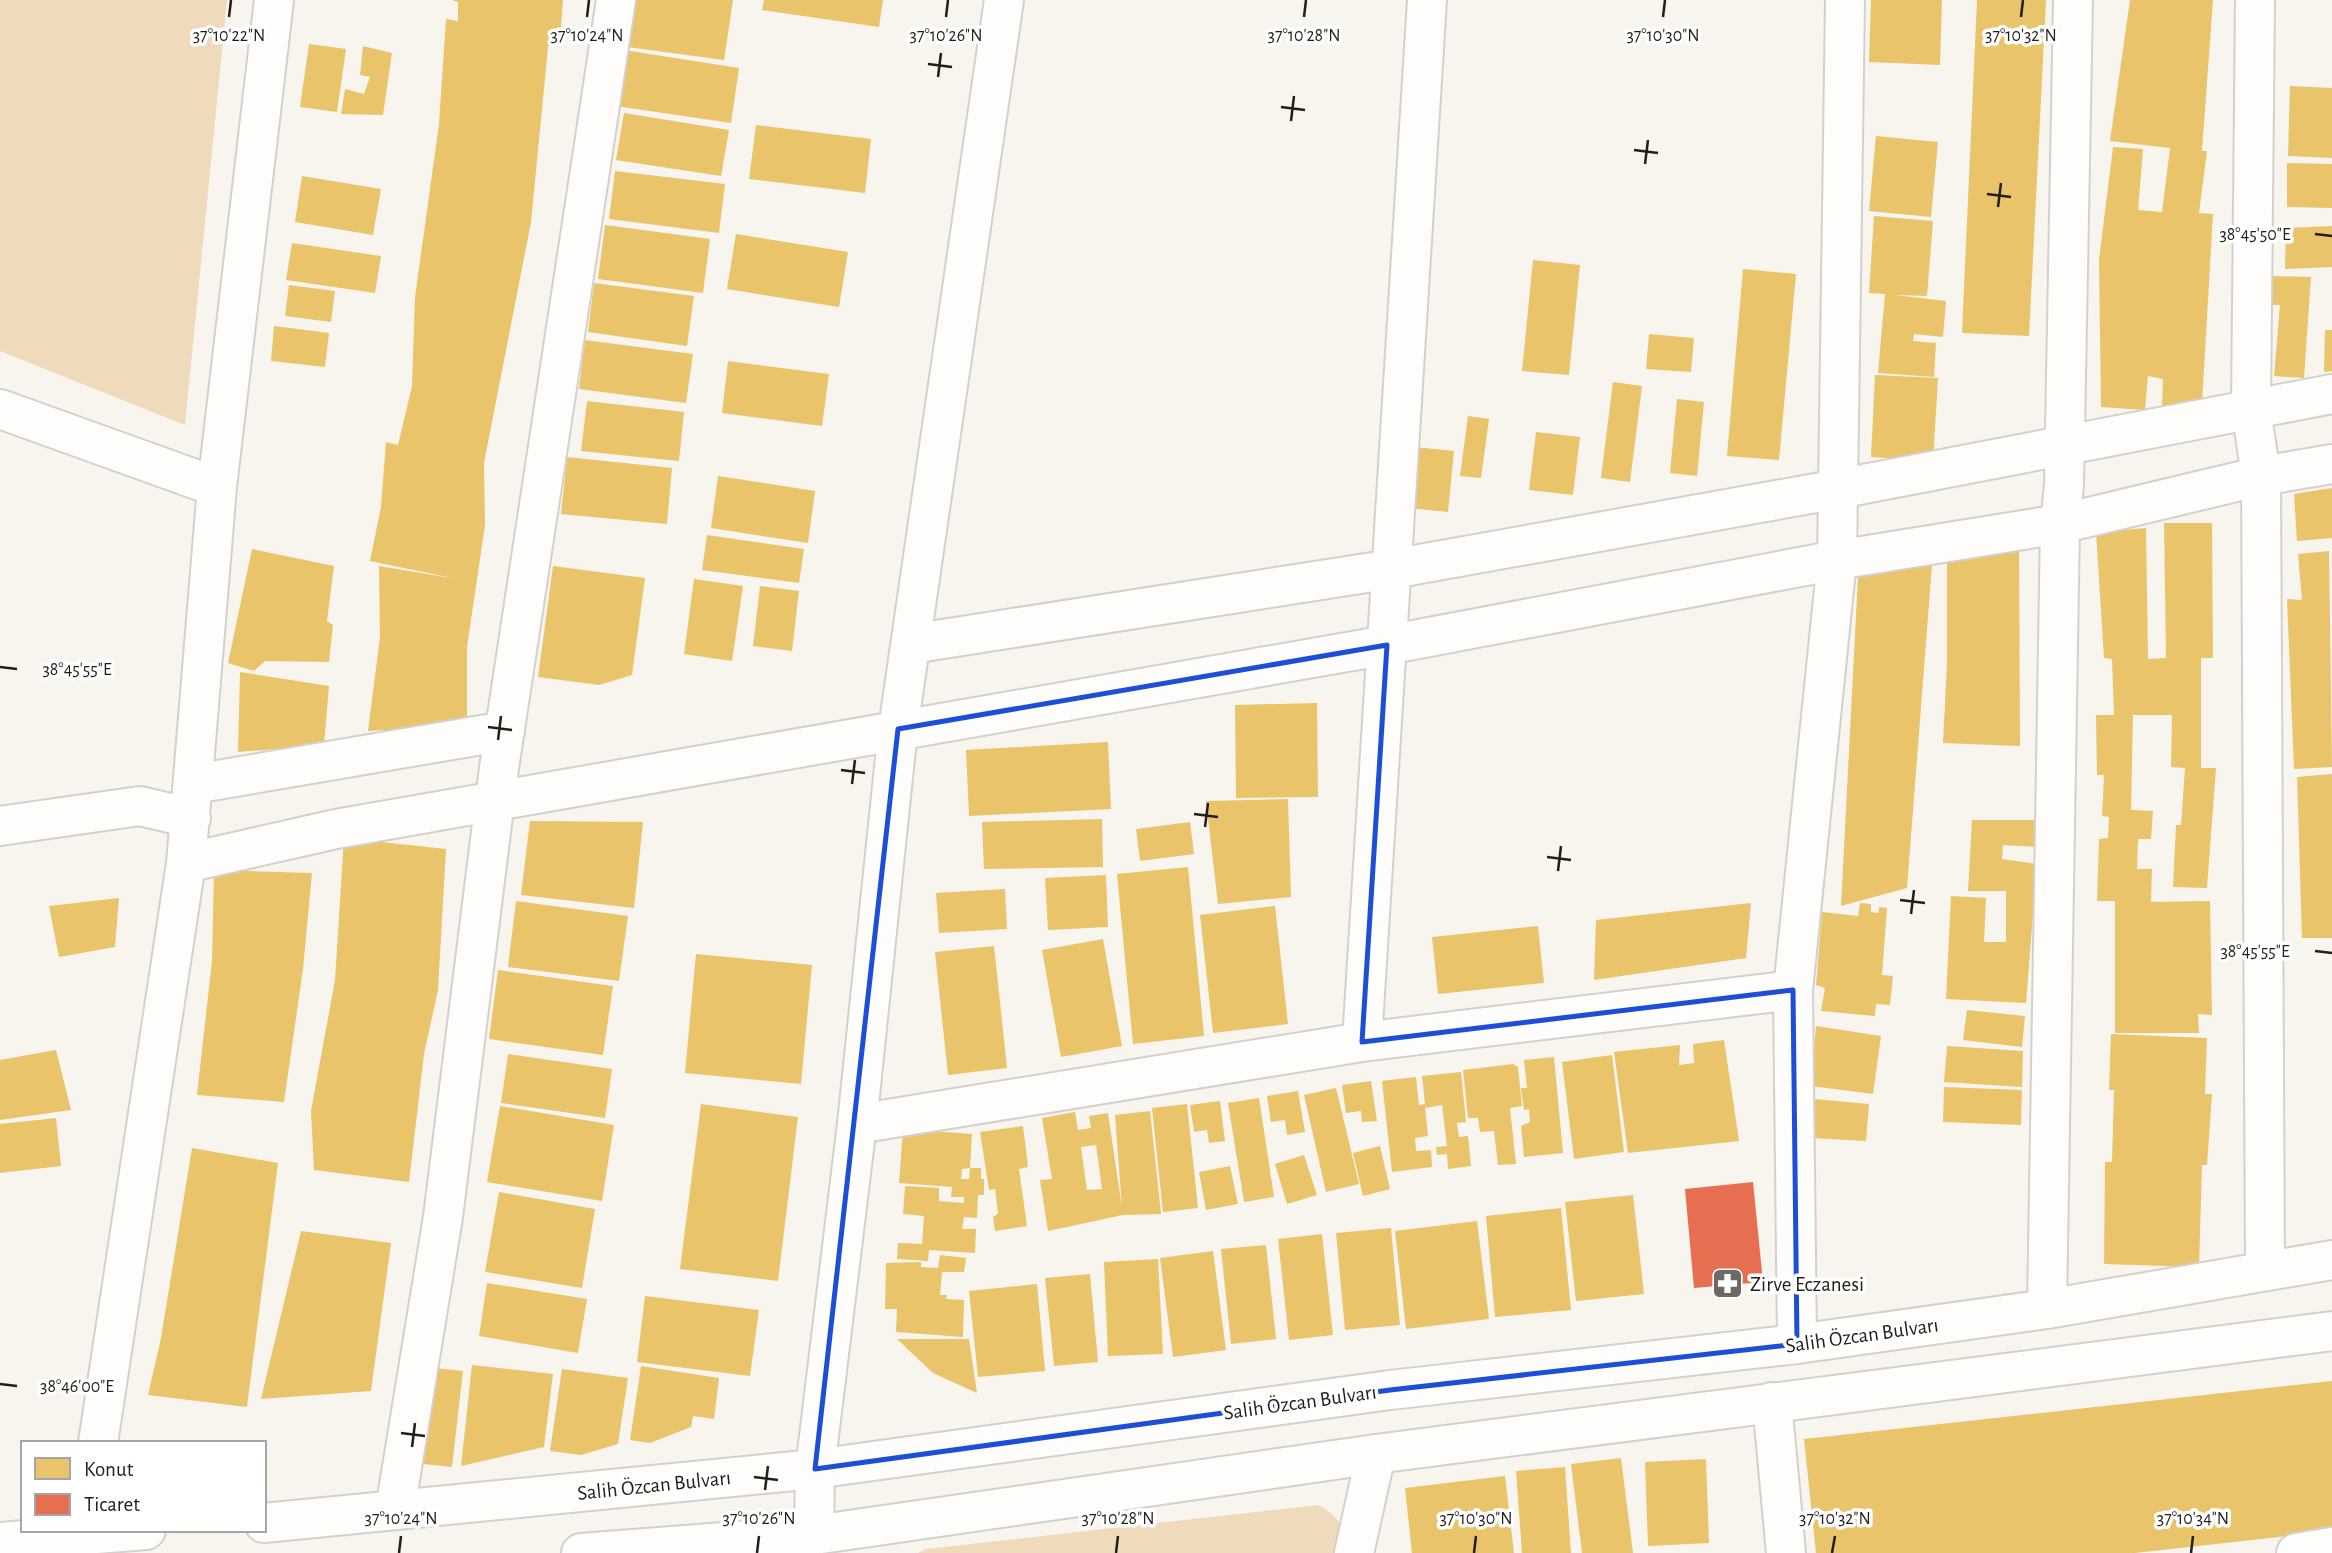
<svg xmlns="http://www.w3.org/2000/svg" width="2332" height="1553" font-family="'Alegreya Sans',sans-serif">
<style>
.green{fill:#efdbbb}
.homes{fill:#e9c46a;fill-rule:evenodd}
.shops{fill:#e76f51}
.lines{fill:none;stroke-linecap:round;stroke-linejoin:round}
.minor-casing{stroke:#d4d1cc;stroke-width:42}
.tertiary-casing{stroke:#d4d1cc;stroke-width:42}
.secondary-casing{stroke:#d4d1cc;stroke-width:42}
.minor{stroke:#fefdfc;stroke-width:38}
.tertiary{stroke:#fefdfc;stroke-width:38}
.secondary{stroke:#fefdfc;stroke-width:38}
.marked{fill:none;stroke:#1d4ed8;stroke-width:5;stroke-linejoin:round}
.ticks{fill:none;stroke:#221f1a;stroke-width:2.5}
.labels{text-anchor:middle;stroke-width:7;stroke-linejoin:round;paint-order:stroke}
.poi-label{font-size:21px;fill:#221f1a;stroke:#fff;text-anchor:start}
.street-label{font-size:21px;fill:#221f1a;stroke:#fff}
.ticks-label{font-size:18px;text-anchor:middle;fill:#221f1a;stroke:#fff;stroke-width:7;stroke-linejoin:round;paint-order:stroke}
</style>
<rect width="100%" height="100%" fill="#f8f4ee"/>
<path class="green" d="M 0,0 L 227,0 L 185,425 L 0,351 Z
M 1318,1505 C 1343,1519 1343,1525 1341,1553 L 918,1553 L 926,1549 Z"/>
<path class="homes" d="M 452,0 L 563,0 L 560,39 L 549,37 L 531,222 L 484,463 L 485,525 L 467,647 L 467,726 L 368,731 L 380,637 L 379,566 L 457,579 L 370,561 L 381,507 L 386,442 L 398,445 L 412,386 L 415,297 L 439,124 L 446,19 L 458,21 L 458,2 Z
M 627,0 L 733,0 L 724,60 L 620,46 Z
M 764,0 L 883,0 L 879,27 L 762,10 Z
M 1871,0 L 1942,0 L 1940,65 L 1869,62 Z
M 1977,0 L 2046,0 L 2029,336 L 1962,333 Z
M 2130,0 L 2213,0 L 2202,151 L 2207,151 L 2199,213 L 2213,214 L 2202,403 L 2162,406 L 2163,379 L 2148,376 L 2145,410 L 2101,407 L 2099,260 L 2113,147 L 2143,149 L 2138,210 L 2162,212 L 2170,148 L 2110,141 Z
M 309,44 L 346,49 L 337,112 L 300,107 Z
M 363,46 L 392,53 L 383,115 L 341,114 L 345,89 L 364,94 L 370,77 L 360,75 Z
M 624,50 L 739,68 L 731,123 L 616,106 Z
M 2290,86 L 2332,88 L 2332,158 L 2288,156 Z
M 624,113 L 729,130 L 721,176 L 616,160 Z
M 756,125 L 871,139 L 865,193 L 749,179 Z
M 1876,136 L 1938,142 L 1931,217 L 1869,211 Z
M 2287,163 L 2332,164 L 2332,208 L 2287,207 Z
M 615,171 L 725,184 L 719,233 L 609,219 Z
M 302,176 L 381,189 L 373,235 L 295,222 Z
M 1874,216 L 1933,221 L 1927,296 L 1895,295 L 1946,301 L 1943,337 L 1914,334 L 1913,341 L 1936,343 L 1934,377 L 1878,373 L 1885,294 L 1869,293 Z
M 605,225 L 710,239 L 703,293 L 598,279 Z
M 2332,226 L 2332,267 L 2285,269 L 2286,228 Z
M 736,234 L 848,252 L 839,307 L 727,289 Z
M 292,243 L 381,256 L 375,293 L 286,280 Z
M 1533,260 L 1580,265 L 1569,375 L 1522,371 Z
M 1743,269 L 1796,274 L 1779,460 L 1727,456 Z
M 2272,276 L 2311,277 L 2304,378 L 2274,376 L 2280,305 L 2271,305 Z
M 594,283 L 694,296 L 687,346 L 588,332 Z
M 289,285 L 335,291 L 331,322 L 285,316 Z
M 274,326 L 329,333 L 325,367 L 271,361 Z
M 2325,330 L 2332,330 L 2332,371 L 2324,372 Z
M 1649,334 L 1694,338 L 1691,372 L 1646,369 Z
M 585,340 L 693,354 L 686,403 L 579,389 Z
M 728,361 L 829,374 L 822,426 L 722,413 Z
M 1875,375 L 1938,378 L 1933,461 L 1871,457 Z
M 1613,382 L 1642,386 L 1630,482 L 1601,478 Z
M 1677,399 L 1704,402 L 1697,476 L 1670,473 Z
M 587,401 L 684,412 L 679,461 L 581,451 Z
M 1468,416 L 1489,419 L 1481,478 L 1460,476 Z
M 1536,432 L 1580,437 L 1573,495 L 1529,490 Z
M 1405,446 L 1454,451 L 1448,512 L 1399,507 Z
M 567,457 L 672,468 L 667,524 L 561,514 Z
M 718,476 L 815,491 L 808,543 L 711,528 Z
M 2332,488 L 2332,538 L 2297,541 L 2294,494 Z
M 2164,523 L 2212,523 L 2213,658 L 2201,658 L 2201,768 L 2216,768 L 2207,888 L 2173,887 L 2176,825 L 2181,825 L 2185,768 L 2171,767 L 2172,715 L 2133,715 L 2131,810 L 2153,811 L 2151,839 L 2138,839 L 2137,869 L 2152,869 L 2151,902 L 2210,901 L 2212,1015 L 2198,1014 L 2199,1033 L 2115,1033 L 2115,901 L 2097,901 L 2099,839 L 2108,838 L 2109,817 L 2102,816 L 2104,775 L 2097,775 L 2096,715 L 2114,715 L 2112,659 L 2104,658 L 2096,532 L 2146,528 L 2148,659 L 2166,658 Z
M 707,535 L 804,549 L 799,583 L 702,570 Z
M 252,549 L 334,566 L 327,621 L 333,625 L 329,662 L 265,661 L 254,671 L 228,663 Z
M 2019,550 L 2020,746 L 1943,743 L 1947,663 L 1947,551 Z
M 2329,551 L 2332,767 L 2294,769 L 2287,599 L 2302,600 L 2298,554 Z
M 1932,565 L 1907,888 L 1841,906 L 1858,577 Z
M 553,566 L 645,578 L 632,675 L 599,685 L 538,677 Z
M 694,579 L 743,586 L 732,661 L 684,654 Z
M 760,586 L 799,591 L 792,651 L 753,646 Z
M 240,672 L 329,686 L 324,745 L 238,752 Z
M 1317,703 L 1318,797 L 1236,798 L 1235,705 Z
M 1108,742 L 1111,809 L 969,816 L 966,750 Z
M 2332,774 L 2332,938 L 2302,938 L 2297,777 Z
M 1288,799 L 1291,897 L 1218,904 L 1206,801 Z
M 1102,819 L 1103,867 L 984,869 L 982,822 Z
M 1972,820 L 2040,820 L 2038,847 L 2003,845 L 2002,859 L 2037,864 L 2026,1003 L 1946,999 L 1951,896 L 1986,898 L 1984,942 L 2006,942 L 2006,891 L 1968,891 Z
M 530,821 L 643,822 L 634,908 L 521,895 Z
M 1190,822 L 1194,854 L 1140,861 L 1136,829 Z
M 344,838 L 446,849 L 438,990 L 424,1054 L 409,1182 L 314,1170 L 311,1111 L 335,980 Z
M 1188,867 L 1204,1036 L 1133,1044 L 1117,874 Z
M 214,870 L 312,873 L 303,969 L 284,1102 L 197,1095 L 212,961 Z
M 1106,875 L 1108,927 L 1048,930 L 1045,878 Z
M 1005,889 L 1007,929 L 939,933 L 936,893 Z
M 119,898 L 115,947 L 59,957 L 49,906 Z
M 516,901 L 628,916 L 619,981 L 508,967 Z
M 1751,903 L 1746,958 L 1594,980 L 1596,920 Z
M 1860,903 L 1871,904 L 1871,912 L 1879,913 L 1879,907 L 1887,908 L 1882,975 L 1893,976 L 1890,1005 L 1876,1004 L 1875,1016 L 1821,1011 L 1825,988 L 1816,985 L 1822,912 L 1858,916 Z
M 1275,906 L 1288,1024 L 1213,1033 L 1200,915 Z
M 1538,926 L 1544,983 L 1438,994 L 1432,937 Z
M 1103,939 L 1122,1046 L 1061,1057 L 1042,950 Z
M 994,946 L 1007,1068 L 948,1075 L 935,952 Z
M 696,954 L 812,965 L 801,1084 L 685,1073 Z
M 498,970 L 613,986 L 603,1055 L 489,1039 Z
M 1967,1010 L 2025,1016 L 2022,1047 L 1963,1040 Z
M 1816,1026 L 1881,1036 L 1873,1094 L 1811,1086 Z
M 2111,1034 L 2207,1038 L 2205,1094 L 2212,1094 L 2207,1165 L 2202,1165 L 2199,1267 L 2104,1264 L 2105,1162 L 2112,1162 L 2114,1090 L 2109,1090 Z
M 1724,1040 L 1739,1141 L 1628,1153 L 1614,1052 L 1680,1045 L 1679,1065 L 1694,1063 L 1693,1044 Z
M 1947,1046 L 2023,1051 L 2022,1087 L 1944,1082 Z
M 56,1050 L 71,1110 L 0,1120 L 0,1060 Z
M 508,1054 L 612,1069 L 605,1118 L 501,1103 Z
M 1612,1055 L 1624,1152 L 1574,1159 L 1562,1062 Z
M 1554,1057 L 1563,1153 L 1524,1157 L 1521,1126 L 1530,1122 L 1529,1109 L 1524,1110 L 1521,1088 L 1527,1088 L 1524,1060 Z
M 1513,1064 L 1518,1067 L 1522,1106 L 1510,1108 L 1516,1164 L 1498,1165 L 1494,1131 L 1480,1132 L 1478,1118 L 1468,1118 L 1463,1070 Z
M 1461,1072 L 1466,1122 L 1457,1123 L 1459,1137 L 1468,1136 L 1471,1166 L 1448,1169 L 1447,1154 L 1437,1155 L 1436,1147 L 1447,1146 L 1442,1105 L 1425,1108 L 1428,1136 L 1415,1138 L 1416,1151 L 1431,1150 L 1432,1167 L 1392,1172 L 1382,1081 L 1416,1077 L 1419,1105 L 1425,1104 L 1422,1076 Z
M 1371,1081 L 1377,1121 L 1362,1122 L 1361,1111 L 1346,1113 L 1342,1085 Z
M 1944,1087 L 2022,1090 L 2021,1125 L 1943,1122 Z
M 1336,1088 L 1359,1184 L 1326,1192 L 1304,1095 Z
M 1298,1091 L 1305,1132 L 1287,1135 L 1285,1120 L 1271,1122 L 1267,1096 Z
M 1259,1098 L 1274,1197 L 1244,1202 L 1228,1103 Z
M 1814,1099 L 1869,1104 L 1866,1141 L 1811,1138 Z
M 1220,1101 L 1225,1141 L 1209,1143 L 1207,1130 L 1194,1132 L 1190,1105 Z
M 701,1104 L 798,1117 L 778,1281 L 680,1269 Z
M 1187,1104 L 1198,1208 L 1163,1212 L 1152,1108 Z
M 500,1106 L 614,1125 L 602,1201 L 487,1182 Z
M 1150,1111 L 1161,1214 L 1123,1215 L 1048,1231 L 1040,1180 L 1052,1179 L 1042,1118 L 1075,1112 L 1078,1130 L 1091,1128 L 1089,1116 L 1108,1113 L 1122,1208 L 1115,1115 ZM 1096,1145 L 1102,1189 L 1087,1190 L 1081,1147 Z
M 56,1118 L 61,1166 L 0,1173 L 0,1124 Z
M 1023,1126 L 1028,1167 L 1019,1169 L 1027,1226 L 995,1231 L 993,1217 L 998,1214 L 995,1189 L 989,1190 L 980,1132 Z
M 903,1129 L 972,1134 L 970,1168 L 962,1169 L 961,1179 L 969,1179 L 970,1168 L 981,1168 L 981,1179 L 984,1179 L 984,1195 L 978,1195 L 977,1218 L 964,1217 L 962,1229 L 976,1229 L 975,1253 L 929,1250 L 928,1261 L 897,1259 L 898,1243 L 922,1244 L 924,1216 L 903,1214 L 905,1186 L 939,1188 L 939,1201 L 964,1203 L 964,1197 L 951,1197 L 952,1187 L 899,1183 Z
M 1380,1146 L 1390,1189 L 1363,1196 L 1353,1153 Z
M 192,1148 L 278,1163 L 247,1407 L 148,1395 L 161,1338 Z
M 1304,1155 L 1317,1195 L 1287,1204 L 1275,1164 Z
M 1230,1166 L 1238,1204 L 1206,1210 L 1199,1172 Z
M 499,1192 L 595,1209 L 582,1288 L 485,1272 Z
M 1633,1195 L 1644,1294 L 1576,1301 L 1565,1202 Z
M 1561,1208 L 1571,1310 L 1495,1317 L 1486,1216 Z
M 1477,1221 L 1489,1319 L 1406,1329 L 1395,1231 Z
M 1391,1228 L 1400,1325 L 1345,1330 L 1336,1233 Z
M 301,1231 L 391,1243 L 371,1391 L 261,1399 Z
M 1322,1234 L 1333,1335 L 1289,1340 L 1278,1239 Z
M 1266,1245 L 1276,1339 L 1231,1344 L 1221,1249 Z
M 1213,1251 L 1226,1350 L 1173,1357 L 1160,1258 Z
M 940,1255 L 966,1258 L 964,1272 L 942,1272 L 940,1295 L 947,1295 L 946,1299 L 964,1300 L 963,1337 L 896,1332 L 897,1309 L 885,1309 L 886,1263 L 921,1262 L 921,1267 L 938,1268 Z
M 1158,1259 L 1163,1354 L 1108,1356 L 1104,1262 Z
M 1090,1274 L 1098,1362 L 1054,1366 L 1045,1278 Z
M 487,1283 L 587,1299 L 578,1353 L 479,1336 Z
M 1037,1284 L 1045,1371 L 978,1377 L 969,1291 Z
M 645,1296 L 759,1310 L 750,1376 L 637,1362 Z
M 897,1339 L 969,1339 L 977,1393 L 933,1373 Z
M 472,1365 L 553,1374 L 544,1447 L 461,1466 Z
M 641,1366 L 719,1378 L 714,1419 L 693,1416 L 691,1427 L 650,1443 L 630,1440 Z
M 425,1367 L 463,1371 L 452,1467 L 414,1463 Z
M 562,1369 L 628,1378 L 618,1444 L 581,1455 L 550,1451 Z
M 2332,1381 L 2332,1531 L 2135,1553 L 1816,1553 L 1804,1439 Z
M 1621,1458 L 1633,1553 L 1582,1553 L 1571,1464 Z
M 1706,1459 L 1709,1543 L 1648,1546 L 1645,1462 Z
M 1565,1467 L 1571,1553 L 1522,1553 L 1516,1471 Z
M 1505,1476 L 1514,1553 L 1412,1553 L 1405,1488 Z"/>
<path class="shops" d="M 1753,1182 L 1763,1282 L 1694,1288 L 1685,1189 Z"/>
<g class="lines">
<defs>
<path id="minor" d="M 2255,0 L 2251,409 L 2261,476 L 2265,1270
M 0,409 L 217,487
M 911,644 L 1392,569 L 1838,489 L 2332,394
M 194,784 L 505,731
M 0,826 L 140,806 L 191,818
M 186,863 L 336,829 L 1387,645 L 1837,560 L 2060,524 L 2261,476 L 2332,464
M 1362,1042 L 1427,0
M 857,1124 L 1362,1042 L 1793,990
M 2047,1309 L 2060,524 L 2064,485 L 2073,0
M 1797,1344 L 1793,990 L 1837,560 L 1845,0
M 1772,1402 L 1786,1553
M 98,1443 L 186,863 L 217,487 L 274,0
M 395,1510 L 443,1217 L 499,768 L 616,0
M 1354,1553 L 1376,1454
M 2296,1553 L 2332,1547"/>
<path id="tertiary" d="M 814,1535 L 815,1469 L 857,1124 L 898,729 L 1004,0"/>
<path id="secondary" d="M 264,1523 L 815,1469 L 1390,1390 L 1797,1344 L 2047,1309 L 2332,1260
M 0,1542 L 146,1530
M 581,1553 L 814,1535 L 1376,1454 L 2332,1331"/>
</defs>
<use href="#minor" class="minor-casing"/>
<use href="#tertiary" class="tertiary-casing"/>
<use href="#secondary" class="secondary-casing"/>
<use href="#minor" class="minor"/>
<use href="#tertiary" class="tertiary"/>
<use href="#secondary" class="secondary"/>
</g>
<path class="marked" d="M 1387,645 L 1362,1042 L 1793,990 L 1797,1344 L 1390,1390 L 815,1469 L 898,729 Z"/>
<path class="ticks" d="M 229,17 L 231,0M 587,17 L 589,0M 946,17 L 948,0M 1304,17 L 1306,0M 1663,17 L 1665,0M 2021,17 L 2023,0M 928,64 L 952,67M 938,77 L 941,53M 1281,107 L 1305,110M 1291,121 L 1294,96M 1634,150 L 1658,153M 1645,164 L 1648,140M 1987,194 L 2011,197M 1998,207 L 2001,183M 2315,234 L 2332,236M 0,667 L 17,669M 488,727 L 512,730M 498,740 L 501,716M 841,770 L 865,773M 852,784 L 855,760M 1194,814 L 1218,817M 1205,827 L 1208,803M 1547,857 L 1571,860M 1558,871 L 1561,846M 1900,900 L 1925,903M 1911,914 L 1914,890M 2315,951 L 2332,953M 0,1384 L 17,1386M 401,1433 L 425,1436M 412,1447 L 415,1423M 754,1477 L 778,1480M 765,1490 L 768,1466M 399,1553 L 401,1536M 757,1553 L 759,1536M 1116,1553 L 1118,1536M 1474,1553 L 1476,1536M 1832,1553 L 1835,1536M 2191,1553 L 2193,1536"/>
<defs>
<symbol id="pharmacy-square" viewBox="-11 -11 22 22"><rect x="-9" y="-9" width="18" height="18" rx="4" fill="#6d6a64" stroke="#fff"/><path d="M-2-6h4v4h4v4h-4v4h-4v-4h-4v-4h4Z" fill="#fff"/></symbol>
</defs>
<g fill-rule="evenodd">
<use href="#pharmacy-square" x="1710" y="1266" width="35" height="35"/>
</g>
<g class="labels">
<g class="poi-label">
<text x="1750" y="1291">Zirve Eczanesi</text>
</g>
<g class="street-label">
<text transform="translate(1862 1335) rotate(-8)" y="7">Salih Özcan Bulvarı</text>
<text transform="translate(1300 1402) rotate(-8)" y="7">Salih Özcan Bulvarı</text>
<text transform="translate(654 1485) rotate(-6)" y="7">Salih Özcan Bulvarı</text>
</g>
</g>
<g class="ticks-label">
<text x="229" y="41">37°10'22"N</text>
<text x="587" y="41">37°10'24"N</text>
<text x="946" y="41">37°10'26"N</text>
<text x="1304" y="41">37°10'28"N</text>
<text x="1663" y="41">37°10'30"N</text>
<text x="2021" y="41">37°10'32"N</text>
<text x="2255" y="240">38°45'50"E</text>
<text x="77" y="675">38°45'55"E</text>
<text x="2255" y="957">38°45'55"E</text>
<text x="77" y="1392">38°46'00"E</text>
<text x="401" y="1524">37°10'24"N</text>
<text x="759" y="1524">37°10'26"N</text>
<text x="1118" y="1524">37°10'28"N</text>
<text x="1476" y="1524">37°10'30"N</text>
<text x="1835" y="1524">37°10'32"N</text>
<text x="2193" y="1524">37°10'34"N</text>
</g>
<rect x="21" y="1441" width="245" height="91" fill="#ffffff" stroke="#a7a5a3" stroke-width="2"/>
<rect x="35" y="1458" width="35" height="21" fill="#e9c46a" stroke="#a7a5a3" stroke-width="2"/>
<text x="84" y="1476" font-size="21" fill="#221f1a">Konut</text>
<rect x="35" y="1494" width="35" height="21" fill="#e76f51" stroke="#a7a5a3" stroke-width="2"/>
<text x="84" y="1511" font-size="21" fill="#221f1a">Ticaret</text>
</svg>
